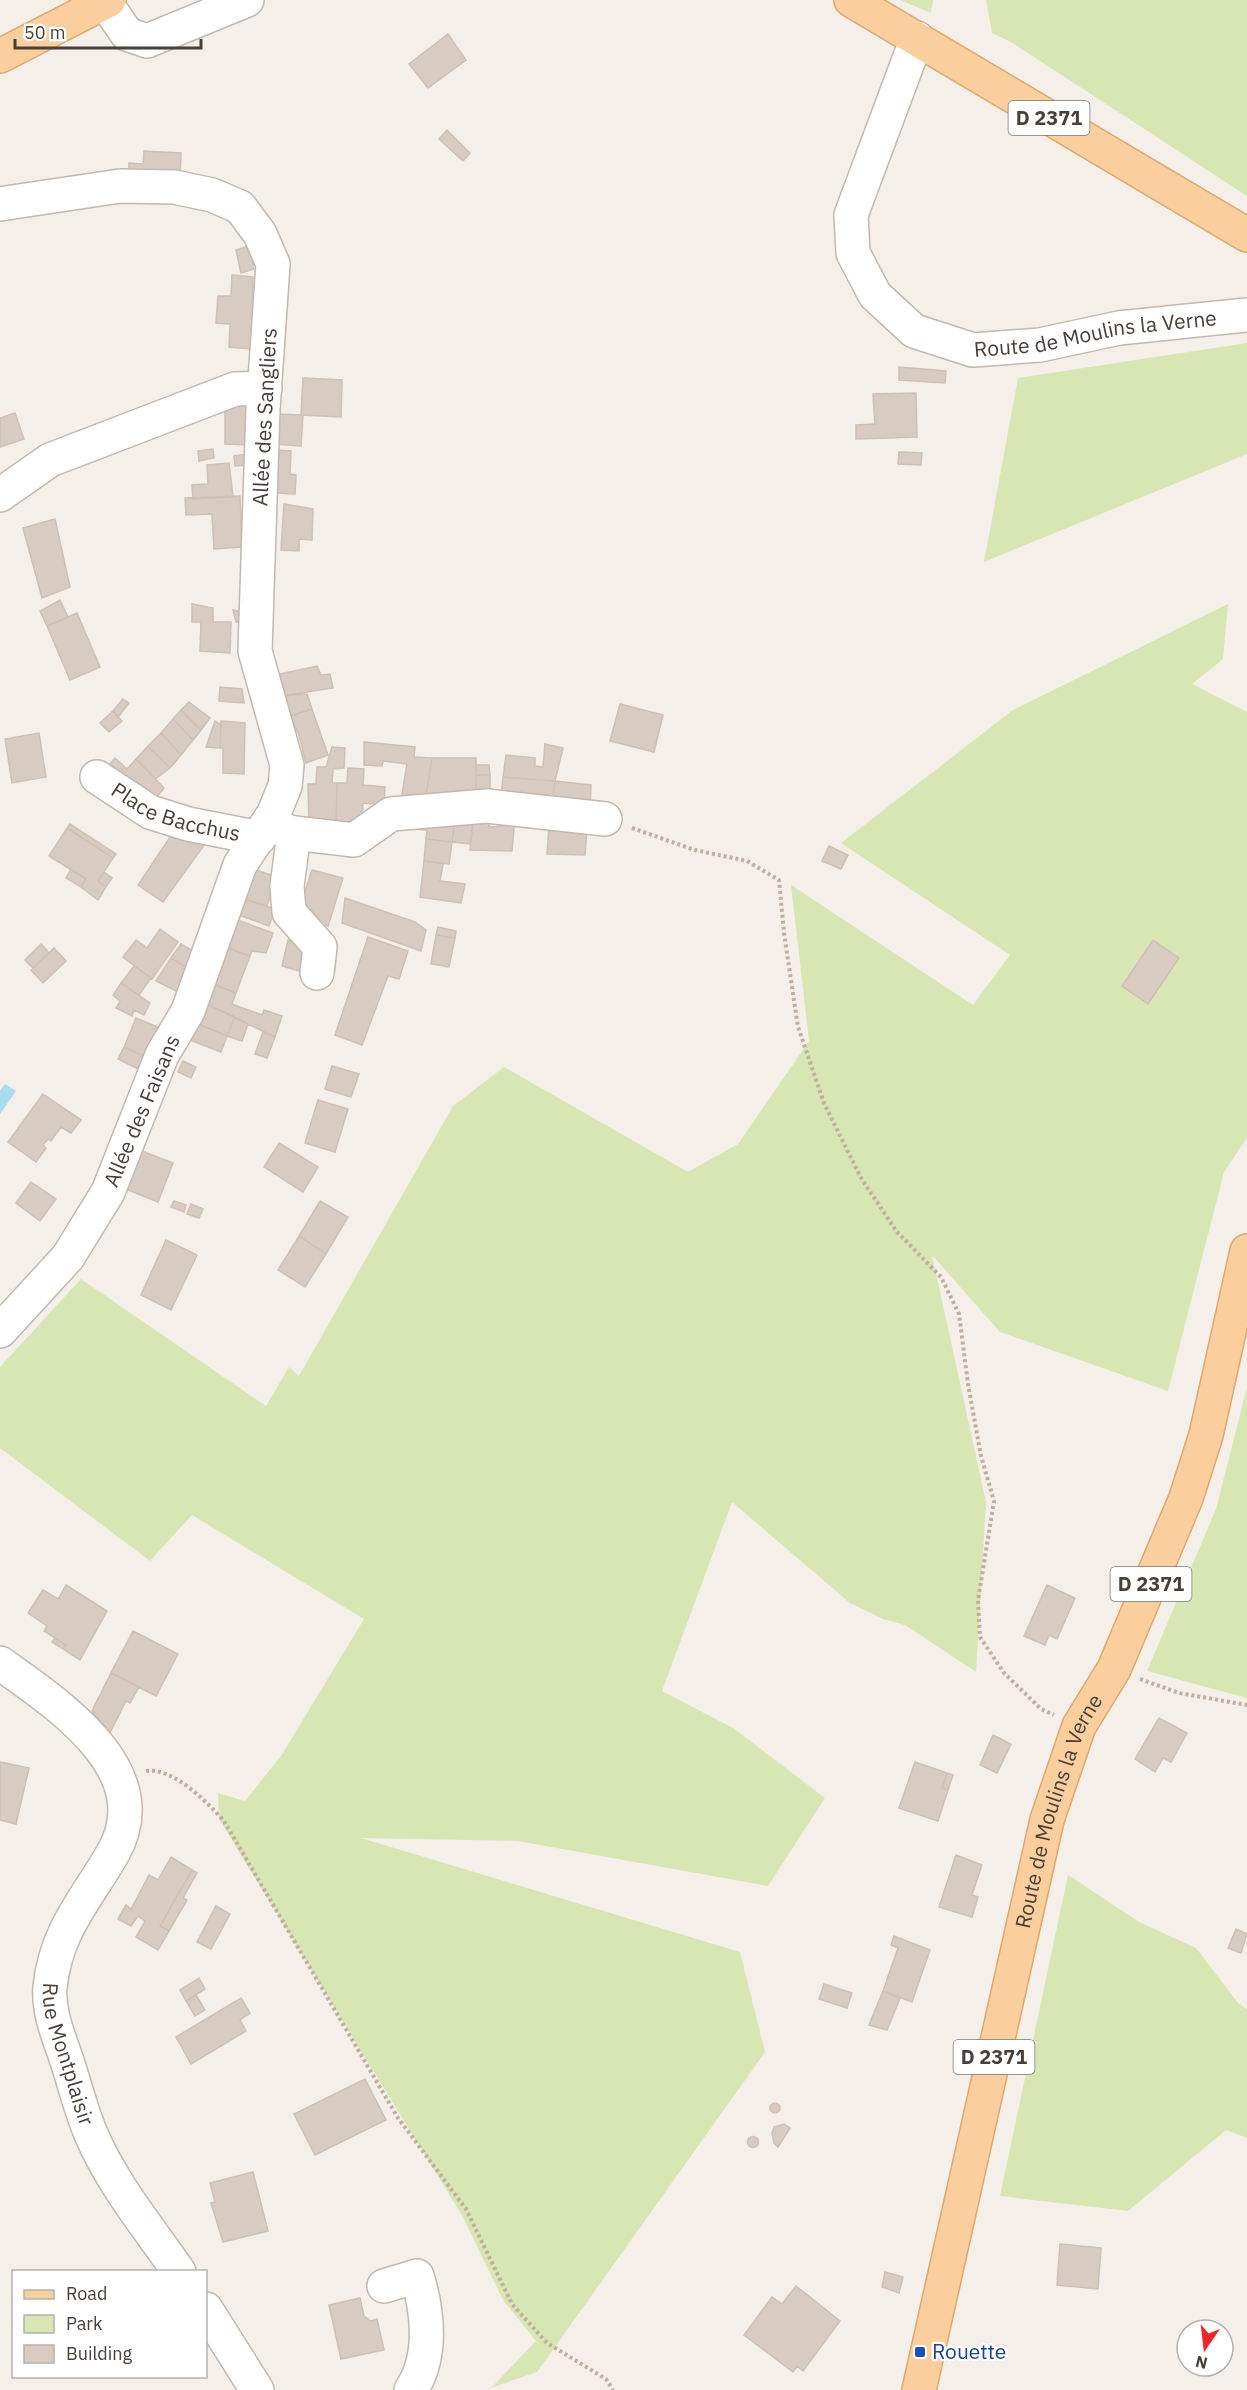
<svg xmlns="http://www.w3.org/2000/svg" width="1247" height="2390" font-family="'IBM Plex Sans',sans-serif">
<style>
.green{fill:#d8e6b4}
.water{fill:#a9ddee}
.building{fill:#d8ccc2;stroke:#d0bfb3;stroke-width:1.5}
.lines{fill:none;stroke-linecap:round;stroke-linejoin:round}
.minor-casing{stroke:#c2b8af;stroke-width:36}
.major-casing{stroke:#dfa86c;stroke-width:36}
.path{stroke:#c0ae9e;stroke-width:4;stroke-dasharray:3 3;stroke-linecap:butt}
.minor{stroke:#fff;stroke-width:33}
.major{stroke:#facf9d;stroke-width:33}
.transit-dot{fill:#1a4fb4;stroke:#fff;stroke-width:2}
.labels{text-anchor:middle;stroke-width:4.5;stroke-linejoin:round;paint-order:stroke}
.shield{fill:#fff;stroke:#7e7974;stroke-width:1.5}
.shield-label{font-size:20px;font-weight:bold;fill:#473f38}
.street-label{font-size:21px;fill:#473f38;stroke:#fff}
.transit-label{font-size:21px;fill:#164399;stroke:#fff;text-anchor:start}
</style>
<rect width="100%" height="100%" fill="#f4efe9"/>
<path class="green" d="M 900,0 L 933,0 L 931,13 Z
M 986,0 L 1247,0 L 1247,196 L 1011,42 L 992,33 Z
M 1247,343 L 1247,454 L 984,562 L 1018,378 Z
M 1228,604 L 1223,659 L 1192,684 L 1247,712 L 1247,1138 L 1224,1172 L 1168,1391 L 1000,1332 L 932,1255 L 986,1502 L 976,1672 L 905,1625 L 883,1619 L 850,1603 L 732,1502 L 662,1691 L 733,1728 L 825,1798 L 768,1886 L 518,1841 L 361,1838 L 740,1952 L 765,2052 L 537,2372 L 491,2388 L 536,2341 L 503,2300 L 463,2217 L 219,1819 L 218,1793 L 245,1801 L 281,1756 L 364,1619 L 192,1515 L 150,1561 L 0,1448 L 0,1367 L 81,1279 L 266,1406 L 289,1367 L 299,1376 L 453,1106 L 504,1067 L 688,1172 L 738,1144 L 809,1041 L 791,885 L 973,1005 L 1010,955 L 841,843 L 1013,710 Z
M 1247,1387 L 1247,1698 L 1147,1671 L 1216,1509 Z
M 1068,1875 L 1139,1922 L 1196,1948 L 1238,2003 L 1247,2009 L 1247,2138 L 1226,2130 L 1128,2211 L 1000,2196 Z"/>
<path class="water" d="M 5,1084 L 16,1091 L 0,1114 L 0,1091 Z"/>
<path class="building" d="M 448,34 L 466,60 L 428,88 L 409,64 Z
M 447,130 L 470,153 L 463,161 L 439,139 Z
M 144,151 L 181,153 L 180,176 L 129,173 L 129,163 L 143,164 Z
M 249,246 L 254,269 L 241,273 L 236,250 Z
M 232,275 L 253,277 L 251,349 L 229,347 L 230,324 L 216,323 L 218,296 L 231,296 Z
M 899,367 L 946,371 L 945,383 L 899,380 Z
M 303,378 L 342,380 L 341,417 L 301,415 Z
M 916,393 L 917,437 L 856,439 L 856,425 L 875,424 L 873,394 Z
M 225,406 L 252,407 L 251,445 L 225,444 Z
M 15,413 L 24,439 L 0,447 L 0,418 Z
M 277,414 L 303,415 L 301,446 L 276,444 Z
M 213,449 L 214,458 L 199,461 L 198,451 Z
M 276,450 L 291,451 L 290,474 L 296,475 L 295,494 L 274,493 Z
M 899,452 L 922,453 L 921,465 L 898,464 Z
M 248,454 L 249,465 L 235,466 L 234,456 Z
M 229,463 L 233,497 L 193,499 L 192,485 L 208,484 L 207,465 Z
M 240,496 L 242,547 L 214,549 L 212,514 L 186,515 L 185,498 Z
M 284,504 L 313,509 L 312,540 L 299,539 L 299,551 L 281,550 Z
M 55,519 L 70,587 L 42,598 L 23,528 Z
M 60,600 L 68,617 L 47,626 L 40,611 Z
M 192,604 L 213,608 L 213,622 L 231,622 L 230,653 L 200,651 L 201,622 L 192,622 Z
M 233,610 L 244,612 L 243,622 L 236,622 Z
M 77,613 L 100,667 L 70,680 L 47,626 Z
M 317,666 L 321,675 L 330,674 L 333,688 L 282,696 L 275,675 Z
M 220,687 L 242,689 L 244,703 L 219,701 Z
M 307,694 L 312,709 L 290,716 L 282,696 Z
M 123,699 L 129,703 L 118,717 L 113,711 Z
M 189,702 L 210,718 L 201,730 L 181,710 Z
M 620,704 L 663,715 L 654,752 L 610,741 Z
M 312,709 L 328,755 L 306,763 L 299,735 L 290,716 Z
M 181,710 L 201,730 L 193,740 L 173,719 Z
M 113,711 L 122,721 L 109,732 L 100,723 Z
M 173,719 L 193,740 L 181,755 L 161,733 Z
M 215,721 L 221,725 L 220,748 L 206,747 Z
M 221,721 L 245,723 L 244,774 L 223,773 L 223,748 L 220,748 Z
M 39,733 L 46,777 L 12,783 L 5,739 Z
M 161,733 L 181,755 L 170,768 L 148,746 Z
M 364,742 L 415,747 L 414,757 L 432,758 L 424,807 L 400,806 L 407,764 L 383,761 L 382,766 L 364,765 Z
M 545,744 L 563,748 L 555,781 L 503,777 L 506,755 L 535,758 L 535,766 L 543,767 Z
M 148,746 L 170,768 L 155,779 L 136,759 Z
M 332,747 L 345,748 L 344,768 L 333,769 L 332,783 L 337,783 L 336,823 L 309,823 L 308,784 L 316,784 L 317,767 L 326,767 Z
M 115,758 L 127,769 L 136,759 L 164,788 L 155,799 L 105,770 Z
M 432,758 L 476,758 L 476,795 L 426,795 Z
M 476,765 L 489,765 L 490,775 L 476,775 Z
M 348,768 L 364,769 L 363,785 L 385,787 L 384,805 L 363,803 L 362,823 L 336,823 L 337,783 L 347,783 Z
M 476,775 L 490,775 L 490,789 L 476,789 Z
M 503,777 L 555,781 L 552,803 L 501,798 Z
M 555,781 L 591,785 L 590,807 L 552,803 Z
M 474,815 L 470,844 L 452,842 L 455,820 Z
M 474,815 L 490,815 L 489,827 L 504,826 L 504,817 L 515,817 L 512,851 L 470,850 Z
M 455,820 L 452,842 L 426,839 L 427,830 L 402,828 Z
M 70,824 L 116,854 L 113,858 L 67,828 Z
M 549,826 L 587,827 L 585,855 L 547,854 Z
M 67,828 L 113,858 L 98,881 L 106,887 L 98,900 L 81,887 L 86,879 L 49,856 Z
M 174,831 L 188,841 L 193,834 L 205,844 L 163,902 L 138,885 Z
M 426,839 L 452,842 L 449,864 L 424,861 Z
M 829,846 L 848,855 L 841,869 L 822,861 Z
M 424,861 L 443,864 L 440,881 L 465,884 L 461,903 L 420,897 Z
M 251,868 L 276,877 L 267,906 L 241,898 Z
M 71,869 L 86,879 L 81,887 L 66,878 Z
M 312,870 L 343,878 L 328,926 L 297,917 Z
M 104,872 L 112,878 L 106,887 L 98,881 Z
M 241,898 L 275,909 L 269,926 L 236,914 Z
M 345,898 L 415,922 L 426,930 L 421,951 L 342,923 Z
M 235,919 L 273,933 L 266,953 L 252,951 L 250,956 L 225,947 Z
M 438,927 L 456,931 L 455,938 L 436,935 Z
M 160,929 L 178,942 L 152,979 L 123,957 L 136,940 L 147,948 Z
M 436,935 L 455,938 L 449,967 L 431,964 Z
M 368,937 L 408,951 L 399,979 L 388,976 L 362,1045 L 335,1035 Z
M 288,940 L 302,944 L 306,973 L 282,966 Z
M 1153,940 L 1179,958 L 1148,1004 L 1122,986 Z
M 41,944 L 49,953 L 33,968 L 25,960 Z
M 181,944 L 198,954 L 192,971 L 171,958 Z
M 225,947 L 250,956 L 236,993 L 211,983 Z
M 54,948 L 66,961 L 43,983 L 31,970 Z
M 171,958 L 192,971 L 184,995 L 156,981 Z
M 134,966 L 151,978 L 139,995 L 121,983 Z
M 121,983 L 150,1003 L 144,1015 L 134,1010 L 132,1016 L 116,1008 L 120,1001 L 113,995 Z
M 211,983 L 236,993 L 232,1004 L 262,1015 L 264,1010 L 282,1016 L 275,1037 L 204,1003 Z
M 204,1003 L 235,1017 L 227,1036 L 196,1023 Z
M 235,1017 L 248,1024 L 242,1041 L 227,1036 Z
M 136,1018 L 162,1029 L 150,1059 L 124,1047 Z
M 196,1023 L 227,1036 L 221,1052 L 190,1040 Z
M 263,1032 L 275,1037 L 267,1058 L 255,1054 Z
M 124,1047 L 150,1059 L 144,1072 L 118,1059 Z
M 183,1061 L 196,1067 L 191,1078 L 178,1072 Z
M 332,1066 L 359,1074 L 351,1097 L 325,1089 Z
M 43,1094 L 81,1120 L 71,1133 L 61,1127 L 51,1141 L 48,1139 L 43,1145 L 46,1148 L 36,1162 L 8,1142 Z
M 318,1100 L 348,1109 L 335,1152 L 305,1143 Z
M 279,1143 L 318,1167 L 303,1192 L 264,1167 Z
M 139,1150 L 173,1163 L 158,1202 L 123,1188 Z
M 31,1182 L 56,1199 L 40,1221 L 16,1203 Z
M 174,1201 L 186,1205 L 184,1212 L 171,1207 Z
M 320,1201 L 348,1217 L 326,1254 L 299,1236 Z
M 191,1204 L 203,1209 L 199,1218 L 187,1214 Z
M 299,1236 L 326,1254 L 305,1287 L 278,1270 Z
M 166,1240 L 197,1255 L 171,1310 L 141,1295 Z
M 66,1585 L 107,1611 L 80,1660 L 63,1649 L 66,1645 L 44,1631 L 47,1626 L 28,1613 L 43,1590 L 58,1599 Z
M 1047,1585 L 1075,1598 L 1057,1639 L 1049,1635 L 1045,1645 L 1024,1636 Z
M 133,1631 L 178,1654 L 156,1696 L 111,1673 Z
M 55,1638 L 66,1645 L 63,1649 L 52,1642 Z
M 111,1673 L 139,1687 L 130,1703 L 126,1701 L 110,1733 L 92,1711 Z
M 1159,1718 L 1187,1733 L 1171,1762 L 1163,1758 L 1155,1772 L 1135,1759 Z
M 993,1735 L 1011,1744 L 997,1773 L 980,1765 Z
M 0,1762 L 29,1768 L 16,1824 L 0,1820 Z
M 915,1762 L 947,1773 L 942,1788 L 948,1790 L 938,1821 L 899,1808 Z
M 947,1773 L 953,1775 L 948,1790 L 942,1788 Z
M 956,1855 L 982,1865 L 972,1895 L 978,1897 L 972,1917 L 939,1907 Z
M 171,1857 L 192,1870 L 160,1926 L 169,1931 L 158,1950 L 136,1937 L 145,1921 L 138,1916 L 131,1926 L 118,1919 L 126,1905 L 131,1909 L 149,1875 L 158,1880 Z
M 192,1870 L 197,1873 L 183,1898 L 187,1900 L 169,1931 L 160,1926 Z
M 216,1906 L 230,1914 L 211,1949 L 197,1942 Z
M 1236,1929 L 1247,1934 L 1241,1953 L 1228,1948 Z
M 894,1936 L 930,1950 L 912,2002 L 883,1991 L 898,1948 L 891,1945 Z
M 199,1978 L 205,1989 L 186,2001 L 180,1990 Z
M 824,1984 L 852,1993 L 847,2008 L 819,1999 Z
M 883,1991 L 900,1998 L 887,2030 L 869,2025 Z
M 196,1995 L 205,2010 L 195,2016 L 186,2001 Z
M 241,1998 L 250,2013 L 240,2020 L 246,2031 L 191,2064 L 176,2037 Z
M 365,2079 L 386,2120 L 315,2155 L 294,2114 Z
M770 2108a5 5 0 1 1 10 0a5 5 0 1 1-10 0Z
M 784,2124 L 790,2128 L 778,2147 L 774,2143 L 772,2133 L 774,2127 Z
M747.5 2142a5.5 5.5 0 1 1 11 0a5.5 5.5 0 1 1-11 0Z
M 253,2172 L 268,2231 L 223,2242 L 211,2203 L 215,2202 L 210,2183 Z
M 1060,2244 L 1101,2248 L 1098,2289 L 1057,2285 Z
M 885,2272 L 903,2277 L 899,2293 L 882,2287 Z
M 796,2286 L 840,2321 L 803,2371 L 797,2366 L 793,2372 L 744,2335 L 772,2297 L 782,2304 Z
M 360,2298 L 364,2316 L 371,2321 L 377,2319 L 384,2350 L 341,2359 L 329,2305 Z"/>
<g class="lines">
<defs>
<g id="minor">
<path d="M 105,2 L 127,34 L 147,41 L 247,0"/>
<path id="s1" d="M 917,38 L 851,215 L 853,253 L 875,295 L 914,331 L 973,350 L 1040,345 L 1119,328 L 1247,315"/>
<path d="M 0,204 L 120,186 L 174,187 L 212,195 L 240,207 L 260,234 L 273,264 L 263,409 L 255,651 L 287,765 L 285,786 L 274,813 L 240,865 L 188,1011 L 162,1055 L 108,1192 L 68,1257 L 0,1331"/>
<path d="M 0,495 L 50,460 L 235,389 L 265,388"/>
<path id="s2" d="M 97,777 L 150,812 L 188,824 L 259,838"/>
<path d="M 267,825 L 294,833 L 354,840 L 391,814 L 487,806 L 605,819"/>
<path d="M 294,833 L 287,886 L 289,912 L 320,947 L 317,973"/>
<path id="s3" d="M 0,1663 C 57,1704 160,1770 113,1853 C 86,1900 56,1930 50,1987 C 48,2013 59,2037 67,2061 C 75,2085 81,2111 91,2134 C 112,2184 149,2228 179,2272"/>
<path d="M 384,2286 L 417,2276 C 428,2312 433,2357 411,2390"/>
<path d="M 206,2309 L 257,2390"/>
</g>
<g id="major">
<path d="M 851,0 L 1247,235"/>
<path d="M 0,56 L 109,0"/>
<path id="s4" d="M 919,2390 L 1047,1820 L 1079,1726 L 1114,1669 L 1186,1498 L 1206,1435 L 1247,1251"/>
</g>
</defs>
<use href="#minor" class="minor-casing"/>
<use href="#major" class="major-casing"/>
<path class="path" d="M 632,828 L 695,850 L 747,861 L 779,880 L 784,933 L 798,1027 L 824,1103 L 861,1178 L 897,1232 L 941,1277 L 959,1314 L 968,1384 L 981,1456 L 994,1501 L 978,1600 L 980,1637 L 1004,1673 L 1041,1709 L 1054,1715
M 1140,1679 L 1179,1693 L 1247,1705
M 146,1771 C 173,1767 207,1802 224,1821 L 398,2118 L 466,2209 L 512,2304 L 547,2343 L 606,2379 L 613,2390"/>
<use href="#minor" class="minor"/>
<use href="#major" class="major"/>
</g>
<rect class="transit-dot" x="914" y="2346" width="12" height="12" rx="3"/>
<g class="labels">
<g class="shield">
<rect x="1008.5" y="101" width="81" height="34" rx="4.5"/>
<rect x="1110.5" y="1567" width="81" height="34" rx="4.5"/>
<rect x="953.5" y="2040" width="81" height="34" rx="4.5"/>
</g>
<g class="shield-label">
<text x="1049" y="125">D 2371</text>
<text x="1151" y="1591">D 2371</text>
<text x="994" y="2064">D 2371</text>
</g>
<g class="street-label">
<text dy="7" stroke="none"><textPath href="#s1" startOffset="513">Route de Moulins la Verne</textPath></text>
<text transform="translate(265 417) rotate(-87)" y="7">Allée des Sangliers</text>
<text dy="7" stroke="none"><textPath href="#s2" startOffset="88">Place Bacchus</textPath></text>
<text transform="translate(142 1111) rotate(-67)" y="7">Allée des Faisans</text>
<text dy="7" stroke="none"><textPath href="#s4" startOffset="596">Route de Moulins la Verne</textPath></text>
<text dy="7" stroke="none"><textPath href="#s3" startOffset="464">Rue Montplaisir</textPath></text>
</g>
<g class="transit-label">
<text x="932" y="2359">Rouette</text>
</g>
</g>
<rect x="12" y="2270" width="195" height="108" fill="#ffffff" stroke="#b5b2af" stroke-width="1.5"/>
<rect x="24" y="2290" width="30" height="9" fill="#facf9d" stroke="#b5b2af" stroke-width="1.5"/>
<text x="66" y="2300" font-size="18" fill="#473f38">Road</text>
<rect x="24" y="2315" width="30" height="18" fill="#d8e6b4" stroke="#b5b2af" stroke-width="1.5"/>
<text x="66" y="2330" font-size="18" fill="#473f38">Park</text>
<rect x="24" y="2345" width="30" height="18" fill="#d8ccc2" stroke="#b5b2af" stroke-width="1.5"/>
<text x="66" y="2360" font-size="18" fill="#473f38">Building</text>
<g transform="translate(1205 2348) rotate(194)"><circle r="28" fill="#ffffff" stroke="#b5b2af" stroke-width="1.5"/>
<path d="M0-4.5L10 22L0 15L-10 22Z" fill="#f12429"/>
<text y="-9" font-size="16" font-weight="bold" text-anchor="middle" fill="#473f38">N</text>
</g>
<path d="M15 39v9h186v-9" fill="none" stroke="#473f38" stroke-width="3"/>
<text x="24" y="39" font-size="18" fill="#473f38" stroke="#ffffff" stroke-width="4.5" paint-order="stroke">50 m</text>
</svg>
